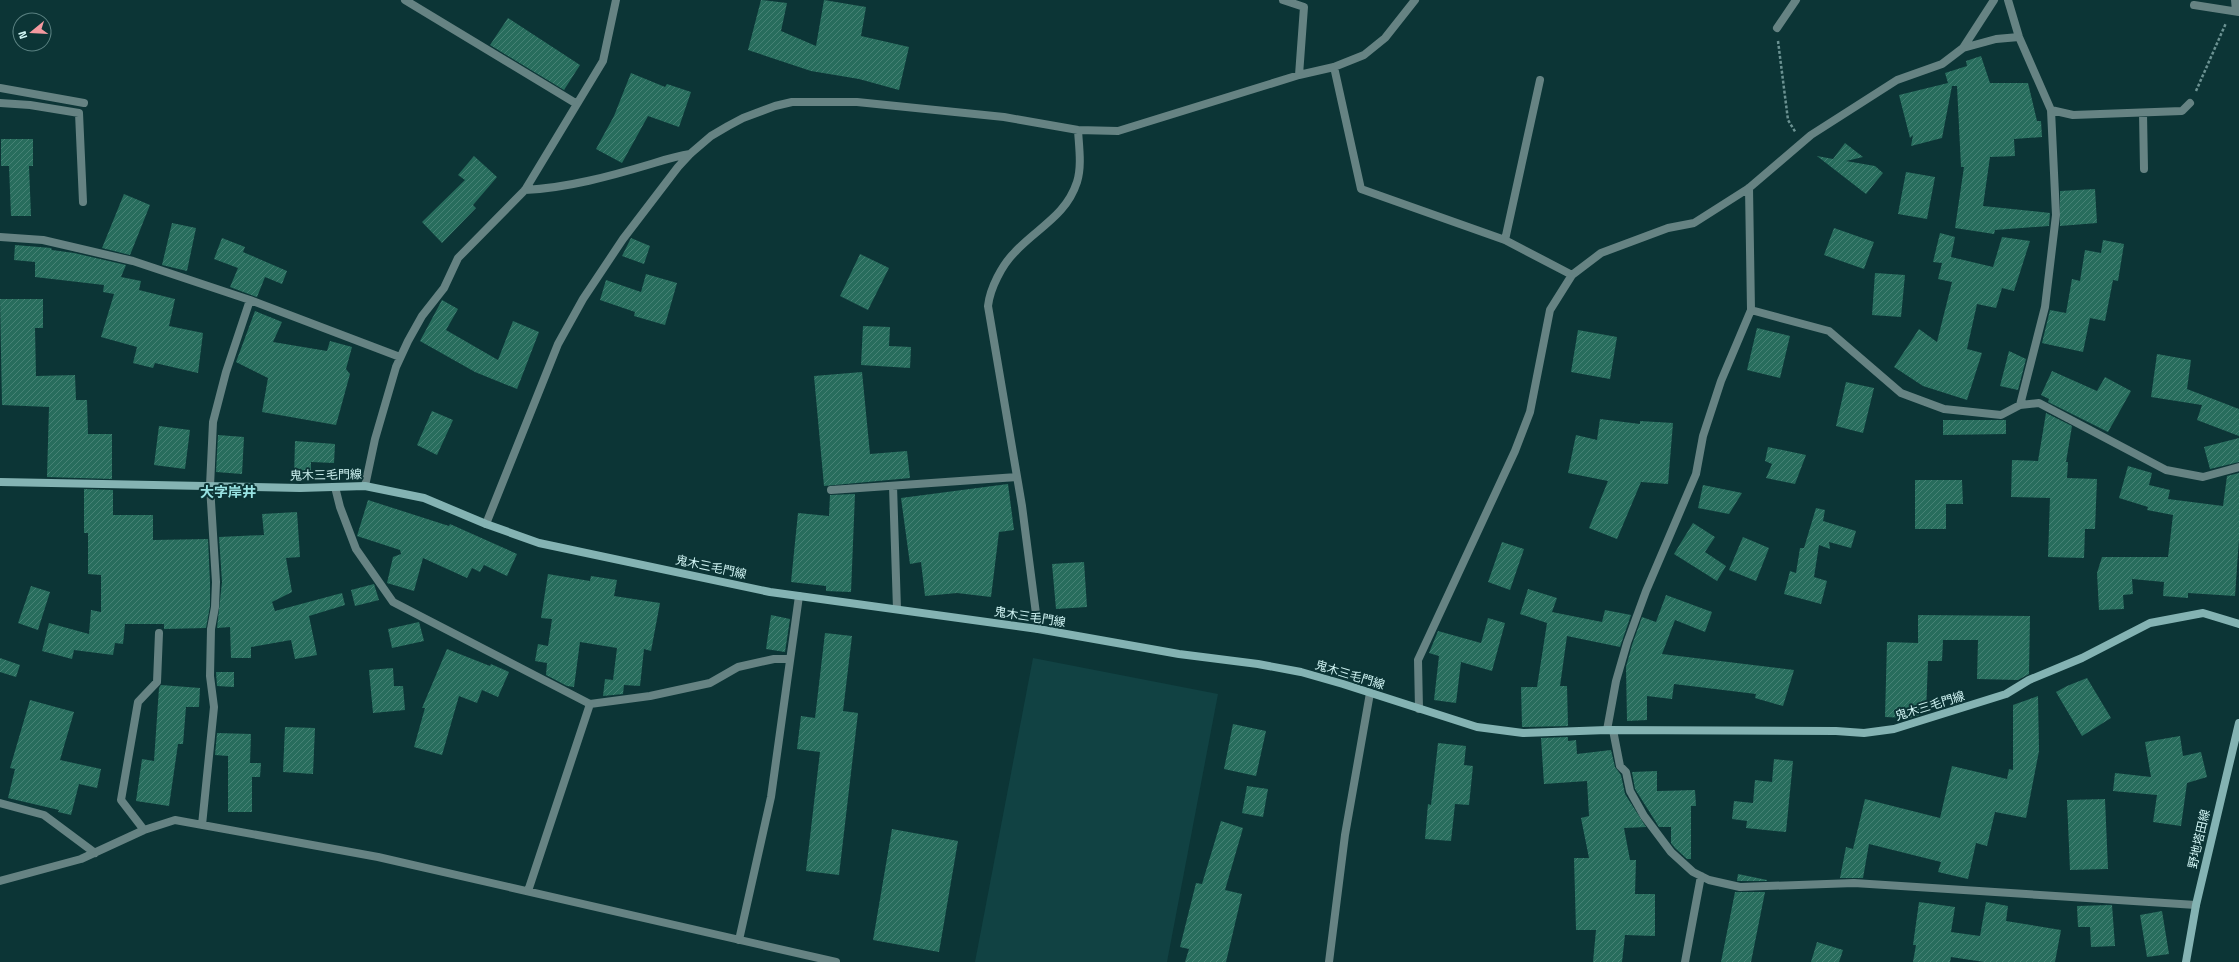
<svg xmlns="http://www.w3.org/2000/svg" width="2239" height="962" font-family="'Titillium Web','Noto Sans JP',sans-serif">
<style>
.built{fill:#114243}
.building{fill:url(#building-hatch)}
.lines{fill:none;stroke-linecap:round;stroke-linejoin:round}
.path{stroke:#6b9292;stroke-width:2.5;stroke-dasharray:3 2;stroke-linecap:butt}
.street{stroke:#668383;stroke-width:8}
.secondary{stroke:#84b3b3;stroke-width:8}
.labels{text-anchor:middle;stroke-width:4;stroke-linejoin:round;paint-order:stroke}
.street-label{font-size:12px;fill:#d1f5f4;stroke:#0c3536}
.quarter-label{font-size:14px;font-weight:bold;fill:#99e3e3;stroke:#0c3536}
</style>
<defs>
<pattern id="building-hatch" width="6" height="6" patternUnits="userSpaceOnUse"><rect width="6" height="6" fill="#286d5d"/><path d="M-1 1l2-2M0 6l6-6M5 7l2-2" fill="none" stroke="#468275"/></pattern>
</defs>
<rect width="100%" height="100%" fill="#0c3536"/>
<path class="built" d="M 1033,658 L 1218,694 L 1167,962 L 975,962 Z"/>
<path class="building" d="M 761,0 L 787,3 L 781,31 L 816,46 L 824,0 L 866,7 L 861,36 L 909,47 L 899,90 L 859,79 L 811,71 L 748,50 Z
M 508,18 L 580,65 L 564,90 L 490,45 Z
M 1981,56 L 1990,83 L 2028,83 L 2037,121 L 2041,121 L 2042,137 L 2014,139 L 2015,156 L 1990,157 L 1983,206 L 2050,213 L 2049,226 L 1995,230 L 1994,234 L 1955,228 L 1964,167 L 1961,167 L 1957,86 L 1952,86 L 1942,138 L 1911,146 L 1913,135 L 1910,138 L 1899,95 L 1948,83 L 1945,73 L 1967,66 L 1966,61 Z
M 631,73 L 665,87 L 667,84 L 691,92 L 679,127 L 648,116 L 622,163 L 596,149 L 614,116 Z
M 1,139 L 33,139 L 33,166 L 29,166 L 31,216 L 11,216 L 9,166 L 1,166 Z
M 1845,143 L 1863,157 L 1846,161 L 1875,166 L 1883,173 L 1866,194 L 1817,156 L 1833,159 Z
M 474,156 L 497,177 L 473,205 L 476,208 L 442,243 L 422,222 L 465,180 L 458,175 Z
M 1906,172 L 1935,177 L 1927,219 L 1898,214 Z
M 2095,189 L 2097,223 L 2060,226 L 2060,191 Z
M 124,194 L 150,205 L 130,255 L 102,248 Z
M 172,223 L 196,228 L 187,271 L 162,265 Z
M 1834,228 L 1874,242 L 1864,269 L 1824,255 Z
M 1940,233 L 1955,237 L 1951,257 L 1993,267 L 2002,237 L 2030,241 L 2014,291 L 2002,288 L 1996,308 L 1977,304 L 1967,349 L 1982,353 L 1967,400 L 1923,386 L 1894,367 L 1919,329 L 1937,342 L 1952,282 L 1938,279 L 1942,263 L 1933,262 Z
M 222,238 L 245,247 L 243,252 L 287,271 L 282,284 L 265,277 L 257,297 L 230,287 L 238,268 L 214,259 Z
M 631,238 L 650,246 L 644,264 L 622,256 Z
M 2103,240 L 2124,244 L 2118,281 L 2113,280 L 2105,321 L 2090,318 L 2083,352 L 2042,343 L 2050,310 L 2066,313 L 2072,279 L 2080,281 L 2085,250 L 2101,253 Z
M 15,245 L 51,248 L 52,250 L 74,253 L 126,265 L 121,277 L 141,281 L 139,290 L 175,299 L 169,326 L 203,333 L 198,373 L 155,363 L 153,368 L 133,363 L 137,347 L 101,337 L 114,294 L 103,292 L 104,285 L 35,277 L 35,262 L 14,260 Z
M 860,254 L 889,268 L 868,310 L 840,296 Z
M 1875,273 L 1905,275 L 1901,317 L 1872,315 Z
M 646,274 L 677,283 L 665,325 L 634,316 L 635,312 L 600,300 L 606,280 L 641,292 Z
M 0,299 L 43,299 L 43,328 L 35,328 L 36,376 L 75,375 L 76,400 L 87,400 L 88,434 L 112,434 L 112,479 L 47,477 L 49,407 L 2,405 Z
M 442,300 L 458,309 L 446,330 L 498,360 L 513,321 L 539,332 L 517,389 L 475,372 L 420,341 Z
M 255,311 L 282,322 L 273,342 L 327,351 L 330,341 L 352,347 L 346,369 L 350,374 L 336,425 L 262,412 L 268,378 L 236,362 Z
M 863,326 L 890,327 L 889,346 L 911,347 L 910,368 L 861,365 Z
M 1757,328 L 1790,336 L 1780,378 L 1747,370 Z
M 1578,330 L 1617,337 L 1610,379 L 1571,372 Z
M 2009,351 L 2026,359 L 2018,390 L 2000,386 Z
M 2157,354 L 2191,360 L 2187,389 L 2239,409 L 2239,436 L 2197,420 L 2202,405 L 2151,397 Z
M 2052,371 L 2097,391 L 2105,377 L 2131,391 L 2108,432 L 2048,402 L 2049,399 L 2041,395 Z
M 862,372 L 870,454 L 907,451 L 910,478 L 824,486 L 814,376 Z
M 1846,382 L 1874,388 L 1863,433 L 1836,426 Z
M 432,411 L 453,420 L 437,455 L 417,445 Z
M 2046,413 L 2072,426 L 2066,462 L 2068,462 L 2067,478 L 2097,479 L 2095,529 L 2085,529 L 2084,558 L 2048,557 L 2050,498 L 2011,497 L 2012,460 L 2038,461 Z
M 1600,419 L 1640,424 L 1640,421 L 1673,423 L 1668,484 L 1641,482 L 1617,539 L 1589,528 L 1608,481 L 1568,473 L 1576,435 L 1597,440 Z
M 1943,420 L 2006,420 L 2006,434 L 1943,435 Z
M 159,426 L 190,430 L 185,469 L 154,465 Z
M 218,435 L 244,437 L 242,474 L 216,472 Z
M 2239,438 L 2239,462 L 2210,469 L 2204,447 Z
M 295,441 L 335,444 L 334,463 L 311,462 L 311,477 L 294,477 Z
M 1768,447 L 1806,455 L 1795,484 L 1766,478 L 1772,464 L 1765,461 Z
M 2128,466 L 2152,473 L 2149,485 L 2170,490 L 2168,499 L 2223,506 L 2227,476 L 2239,473 L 2239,539 L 2235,596 L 2188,593 L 2188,598 L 2163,596 L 2164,582 L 2132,579 L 2133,594 L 2123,595 L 2124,609 L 2099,610 L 2097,573 L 2102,557 L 2168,557 L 2173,515 L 2147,510 L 2148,507 L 2119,498 Z
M 1915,480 L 1962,480 L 1963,504 L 1946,504 L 1946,529 L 1915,529 Z
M 1008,484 L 1014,530 L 999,532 L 991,597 L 957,593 L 925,596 L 921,562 L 910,564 L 901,498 Z
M 1703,485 L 1742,493 L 1729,514 L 1698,508 Z
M 84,489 L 113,490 L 113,515 L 153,515 L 153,540 L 208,539 L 210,582 L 210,606 L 206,628 L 164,629 L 164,624 L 125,624 L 123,644 L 115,643 L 113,655 L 74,650 L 72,659 L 42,651 L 49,623 L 89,634 L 91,610 L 101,612 L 101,575 L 88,574 L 88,533 L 84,533 Z
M 855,494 L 851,592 L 826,591 L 826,586 L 791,582 L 798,513 L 829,516 L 830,495 Z
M 368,500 L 449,526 L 450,524 L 517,554 L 507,576 L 484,565 L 480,572 L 472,568 L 467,578 L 423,558 L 414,591 L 387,583 L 393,557 L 401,554 L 400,550 L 357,536 Z
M 1816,508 L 1825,510 L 1823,521 L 1856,531 L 1851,548 L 1829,542 L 1830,549 L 1819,545 L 1814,577 L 1827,581 L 1821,604 L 1784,594 L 1790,571 L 1796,573 L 1800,548 L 1804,548 Z
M 297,512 L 300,557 L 286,558 L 292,592 L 272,602 L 275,611 L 342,593 L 345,605 L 309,616 L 317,655 L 295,659 L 291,640 L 251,647 L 251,658 L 231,658 L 230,627 L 217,628 L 222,582 L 219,537 L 264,535 L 262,514 Z
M 1693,523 L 1715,537 L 1705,552 L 1726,566 L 1717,581 L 1674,554 Z
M 1743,537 L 1769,548 L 1756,581 L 1729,570 Z
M 1502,542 L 1524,549 L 1510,590 L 1488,582 Z
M 1084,562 L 1087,607 L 1056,609 L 1052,564 Z
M 548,574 L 590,581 L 591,576 L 617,580 L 614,596 L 660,603 L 651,651 L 644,649 L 640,686 L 624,685 L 623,694 L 603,696 L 605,679 L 613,680 L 617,648 L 580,642 L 574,687 L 567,686 L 546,675 L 547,663 L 535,661 L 538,644 L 548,646 L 552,619 L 541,618 Z
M 374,584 L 379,600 L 355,606 L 351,590 Z
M 31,586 L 50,592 L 38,630 L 18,623 Z
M 1528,589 L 1557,598 L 1552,612 L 1602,622 L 1605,610 L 1631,615 L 1620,647 L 1567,636 L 1560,686 L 1567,686 L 1568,726 L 1522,727 L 1521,687 L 1537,687 L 1547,623 L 1520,614 Z
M 1666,595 L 1712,612 L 1705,632 L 1675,620 L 1662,654 L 1794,670 L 1783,706 L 1755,698 L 1756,694 L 1674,684 L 1672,699 L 1647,696 L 1647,720 L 1627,721 L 1626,667 L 1632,645 L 1642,617 L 1656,622 Z
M 771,615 L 790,619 L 785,652 L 766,649 Z
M 1918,615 L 2030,616 L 2029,674 L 2018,680 L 1977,679 L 1978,640 L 1943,640 L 1942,661 L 1928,661 L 1926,713 L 1910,718 L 1885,717 L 1887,642 L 1918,643 Z
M 1488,618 L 1505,623 L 1492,671 L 1461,662 L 1456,703 L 1434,700 L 1439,656 L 1429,653 L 1438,631 L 1481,643 Z
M 419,622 L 424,641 L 392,648 L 388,629 Z
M 825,633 L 852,636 L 843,711 L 858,713 L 839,875 L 806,871 L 820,752 L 797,749 L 801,716 L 815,718 Z
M 447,649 L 490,666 L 491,664 L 509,672 L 498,697 L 482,690 L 477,703 L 459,696 L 442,755 L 414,747 L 425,708 L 422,708 Z
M 0,658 L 20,665 L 16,677 L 0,672 Z
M 393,668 L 394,686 L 403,686 L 405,710 L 373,713 L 369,670 Z
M 216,672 L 234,672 L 234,687 L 217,686 Z
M 2087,678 L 2111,718 L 2082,736 L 2056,692 L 2067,686 Z
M 161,685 L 200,688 L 199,707 L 186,707 L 183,744 L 178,744 L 169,806 L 136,801 L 142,759 L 154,761 L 159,688 Z
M 2038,696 L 2039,751 L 2026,818 L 1995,812 L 1987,846 L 1976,843 L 1968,879 L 1938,872 L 1941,862 L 1869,844 L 1863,878 L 1840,878 L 1846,847 L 1853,849 L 1865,799 L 1940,818 L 1952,766 L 2007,779 L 2009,769 L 2013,770 L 2013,705 Z
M 30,700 L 74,712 L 60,760 L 101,769 L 97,788 L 79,784 L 71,815 L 58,812 L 59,810 L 8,798 L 15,769 L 10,768 Z
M 1233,724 L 1266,731 L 1256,776 L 1224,769 Z
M 285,727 L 315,728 L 313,774 L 283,772 Z
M 217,733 L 251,734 L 250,763 L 261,763 L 260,777 L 252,777 L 252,812 L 228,812 L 228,756 L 215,755 Z
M 2180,736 L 2183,756 L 2201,752 L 2207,777 L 2187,783 L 2181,826 L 2153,822 L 2157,795 L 2113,791 L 2115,773 L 2151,777 L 2145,742 Z
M 1568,737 L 1568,741 L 1576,740 L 1577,754 L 1611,750 L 1615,767 L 1621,775 L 1625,794 L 1646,827 L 1624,828 L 1630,860 L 1636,860 L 1635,894 L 1655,894 L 1655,936 L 1625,935 L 1622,962 L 1593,962 L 1596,930 L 1576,930 L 1574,858 L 1589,858 L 1581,818 L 1589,816 L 1587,781 L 1544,784 L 1541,738 Z
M 1438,743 L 1466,746 L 1464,765 L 1473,766 L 1469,805 L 1455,804 L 1451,841 L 1425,839 L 1428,804 L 1431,805 Z
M 1774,759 L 1793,761 L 1786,832 L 1746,828 L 1747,821 L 1732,819 L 1734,801 L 1753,803 L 1755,780 L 1772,782 Z
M 1657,771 L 1657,791 L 1695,790 L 1696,806 L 1691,806 L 1691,859 L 1687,859 L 1675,848 L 1671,843 L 1671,827 L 1659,827 L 1635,789 L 1632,772 Z
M 1247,786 L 1268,789 L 1263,817 L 1242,813 Z
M 2105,799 L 2108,869 L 2070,870 L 2067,800 Z
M 1221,821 L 1243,828 L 1225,890 L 1242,894 L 1226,962 L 1185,962 L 1189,949 L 1180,947 L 1196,883 L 1202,884 Z
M 892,829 L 958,841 L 939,952 L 873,940 Z
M 1738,874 L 1767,880 L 1767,881 L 1737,881 Z
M 1735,892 L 1765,892 L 1751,962 L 1721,962 Z
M 1919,902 L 1955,907 L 1951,932 L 1980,936 L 1986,902 L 2008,906 L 2006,921 L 2061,930 L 2055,962 L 1984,962 L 1951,957 L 1950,962 L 1913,962 L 1916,945 L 1913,945 Z
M 2112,905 L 2115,946 L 2091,947 L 2090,927 L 2078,927 L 2077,906 Z
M 2162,911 L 2169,954 L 2147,957 L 2140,915 Z
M 1817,942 L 1843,950 L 1839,962 L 1811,962 Z"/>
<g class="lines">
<path class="path" d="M 1778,41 L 1788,120 L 1796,133
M 2196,91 L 2226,23"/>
<path class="street" d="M 405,0 L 577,104
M 1283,0 L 1304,7 L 1299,75
M 2008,0 L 2019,37 L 2051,110 L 2056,215 L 2045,307 L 2020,405
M 2235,0 L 2236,11
M 2194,5 L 2239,12
M 1777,28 L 1796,0
M 1963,48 L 1994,0
M 1334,67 L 1361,189 L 1505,240 L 1572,275
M 0,88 L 84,103
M 0,103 L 30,105 L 79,113 L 83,202
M 2051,110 L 2073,115 L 2182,111 L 2190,103
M 2143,113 L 2144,169
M 525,190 C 567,188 611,176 651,164 C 664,160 676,156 690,154
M 0,237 L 43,240 L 133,261 L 250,300
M 1505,240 L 1540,80
M 1751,310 L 1829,331 L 1901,393 L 1944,409 L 2001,415 L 2020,405 L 2039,403 L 2166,470 L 2203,477 L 2239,467
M 365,486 L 375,439 L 396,367 L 408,341 L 422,316 L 444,288 L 458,258 L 525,190 L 603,61 L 616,0
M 893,486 L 897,609
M 335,487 L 340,507 L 356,549 L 393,602 L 590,704 L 528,891
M 831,490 L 1017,477
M 486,524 L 558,344 L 583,299 L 623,239 L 678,167 L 690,154 L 711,136 L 728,126 L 743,118 L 775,106 L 792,102 L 857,102 L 1004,117 L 1078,130 L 1118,131 L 1299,75 L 1334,67 L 1364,55 L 1385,38 L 1415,0
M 1038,629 L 1022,506 L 988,306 C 990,288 1002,265 1015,252 C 1037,228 1066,216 1077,182 C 1082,166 1079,147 1078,130
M 590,704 L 650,696 L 710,683 L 738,667 L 774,659 L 790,659
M 1419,709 L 1418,660 L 1515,451 L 1530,412 L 1550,310 L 1572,275 L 1601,253 L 1668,228 L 1694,223 L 1749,188 L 1811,135 L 1897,80 L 1942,64 L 1963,48 L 1996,39 L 2019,37
M 1607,730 L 1616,681 L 1627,643 L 1646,591 L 1696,474 L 1703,436 L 1721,381 L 1751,310 L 1749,188
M 1613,730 L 1620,766 L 1626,772 L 1630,791 L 1644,816 L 1671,852 L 1693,872 L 1709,880 L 1740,887 L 1854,883 L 2196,905
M 0,803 L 44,815 L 95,853
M 202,825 L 214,707 L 210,676 L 211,629 L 215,607 L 216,582 L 210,486 L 213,422 L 226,372 L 250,300 L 400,357
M 144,830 L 121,800 L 138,702 L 157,682 L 159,633
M 0,881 L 81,859 L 144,830 L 175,820 L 378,857 L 836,962
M 739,940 L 771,797 L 799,596
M 1329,962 L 1345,835 L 1370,693
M 1685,962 L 1701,876"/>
<path class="secondary" d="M 0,482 L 300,488 L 365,486 L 424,498 L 486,524 L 539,543 L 770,592 L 1038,629 L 1179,654 L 1258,664 L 1301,672 L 1343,684 L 1477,727 L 1523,733 L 1607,730 L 1836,731 L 1864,733 L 1894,729 L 2006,694 L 2029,680 L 2082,658 L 2150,623 L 2203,613 L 2239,624
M 2186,962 L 2196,905 L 2239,723"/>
</g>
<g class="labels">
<g class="street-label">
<text transform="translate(326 475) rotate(-1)" y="4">鬼木三毛門線</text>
<text transform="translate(711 567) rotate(12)" y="4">鬼木三毛門線</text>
<text transform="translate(1030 617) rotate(9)" y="4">鬼木三毛門線</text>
<text transform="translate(1350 675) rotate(17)" y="4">鬼木三毛門線</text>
<text transform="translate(1930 706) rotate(-17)" y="4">鬼木三毛門線</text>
<text transform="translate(2199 839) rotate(-77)" y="4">野地塔田線</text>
</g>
<g class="quarter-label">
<text x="228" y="497">大字岸井</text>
</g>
</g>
<g transform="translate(32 32) rotate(252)"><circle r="19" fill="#0c3536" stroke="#5b8282"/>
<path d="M0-3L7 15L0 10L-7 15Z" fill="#f49aa0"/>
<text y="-6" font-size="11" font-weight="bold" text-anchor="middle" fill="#d1f5f4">N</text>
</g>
</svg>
